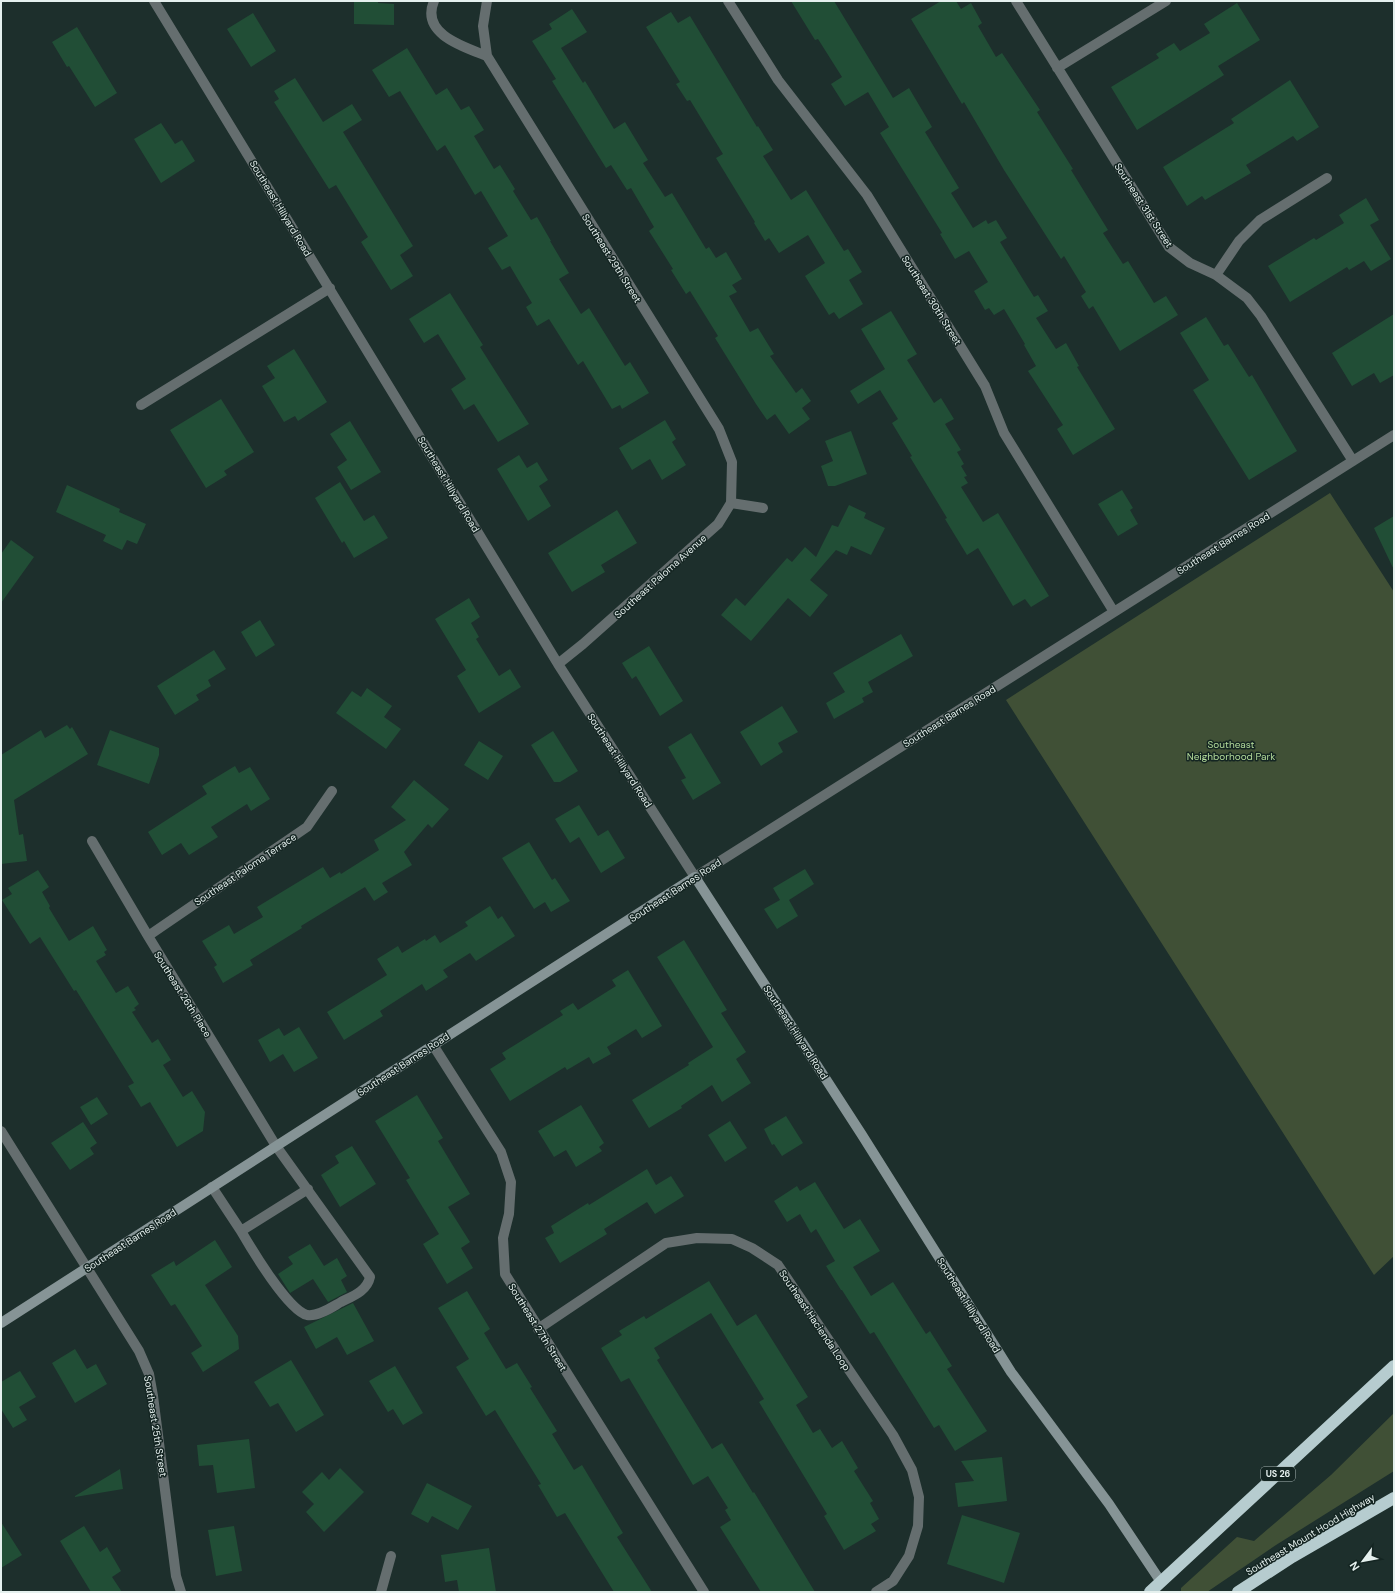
<svg xmlns="http://www.w3.org/2000/svg" width="1395" height="1593" font-family="'DM Sans',sans-serif">
<style>
.green{fill:#405036}
.building{fill:#214e36}
.lines{fill:none;stroke-linecap:round;stroke-linejoin:round}
.street{stroke:#656e6f;stroke-width:10}
.secondary{stroke:#869496;stroke-width:10}
.highway{stroke:#b6cccf;stroke-width:12}
.labels{text-anchor:middle;stroke-width:3;stroke-linejoin:round;paint-order:stroke}
.shield{fill:#142522;stroke:#a6b3b1;stroke-width:1}
.shield-label{font-size:9px;font-weight:bold;fill:#e5f0ee}
.street-label{font-size:10px;fill:#e5f0ee;stroke:#142522}
.park-label{font-size:10px;fill:#b4db9b;stroke:#142522}
</style>
<rect width="100%" height="100%" fill="#1d2f2c"/>
<path class="green" d="M 1330,493 L 1394,592 L 1394,1256 L 1374,1275 L 1006,700 Z
M 1394,1413 L 1394,1471 L 1276,1545 L 1207,1592 L 1181,1592 L 1181,1588 L 1237,1537 L 1254,1541 L 1331,1475 Z"/>
<path class="building" d="M 354,1 L 378,1 L 378,3 L 394,4 L 394,25 L 354,24 Z
M 791,1 L 834,1 L 893,98 L 909,88 L 932,127 L 925,132 L 959,188 L 951,193 L 973,228 L 986,220 L 988,224 L 996,220 L 1007,238 L 1000,242 L 1034,297 L 1038,295 L 1048,311 L 1036,318 L 1056,349 L 1066,343 L 1079,366 L 1077,367 L 1115,429 L 1073,455 L 1057,429 L 1063,425 L 1028,371 L 1036,366 L 1024,345 L 1025,344 L 1004,309 L 994,315 L 989,308 L 985,310 L 974,291 L 988,282 L 969,251 L 955,259 L 940,234 L 942,233 L 880,133 L 889,127 L 868,92 L 845,106 L 831,84 L 842,77 L 818,39 L 815,40 Z
M 941,1 L 956,1 L 961,9 L 971,3 L 982,23 L 978,26 L 996,57 L 1002,53 L 1040,110 L 1037,112 L 1073,169 L 1071,170 L 1108,230 L 1103,233 L 1123,264 L 1128,261 L 1154,303 L 1166,296 L 1178,315 L 1120,351 L 1093,306 L 1089,309 L 1081,296 L 1086,292 L 1064,256 L 1061,259 L 1004,170 L 964,102 L 962,104 L 911,19 Z
M 1237,3 L 1260,40 L 1218,66 L 1224,75 L 1137,130 L 1111,87 L 1159,58 L 1156,54 L 1174,43 L 1180,51 L 1210,33 L 1204,24 Z
M 572,9 L 587,32 L 561,48 L 583,83 L 585,81 L 614,129 L 625,122 L 648,160 L 643,163 L 665,197 L 672,193 L 706,249 L 709,247 L 716,258 L 726,252 L 742,279 L 732,285 L 737,292 L 729,296 L 750,332 L 758,328 L 774,354 L 770,356 L 796,393 L 802,388 L 811,401 L 802,408 L 810,419 L 789,434 L 775,414 L 767,420 L 756,404 L 715,338 L 718,336 L 690,291 L 686,294 L 671,270 L 673,269 L 649,231 L 654,227 L 631,188 L 627,190 L 611,165 L 606,168 L 552,81 L 556,79 L 532,41 L 552,29 L 549,24 Z
M 671,12 L 678,23 L 690,16 L 757,127 L 758,126 L 773,150 L 763,156 L 791,200 L 806,190 L 844,251 L 848,249 L 862,272 L 849,280 L 863,304 L 839,319 L 834,312 L 829,315 L 805,276 L 825,263 L 808,235 L 779,253 L 769,238 L 765,241 L 754,223 L 755,222 L 716,158 L 723,154 L 690,100 L 687,101 L 676,84 L 680,82 L 646,27 Z
M 253,13 L 276,51 L 251,67 L 227,29 Z
M 77,27 L 117,93 L 95,107 L 69,66 L 67,67 L 52,42 Z
M 407,48 L 436,95 L 447,88 L 461,110 L 469,106 L 484,130 L 474,136 L 494,169 L 500,165 L 515,189 L 513,191 L 531,220 L 537,217 L 551,241 L 550,241 L 569,273 L 559,279 L 581,314 L 589,308 L 625,366 L 630,362 L 649,393 L 622,409 L 620,405 L 612,409 L 583,361 L 578,365 L 549,319 L 537,326 L 526,307 L 532,303 L 510,266 L 502,270 L 488,248 L 508,236 L 481,191 L 475,195 L 445,145 L 437,151 L 400,91 L 389,97 L 372,70 Z
M 295,78 L 323,122 L 352,104 L 362,120 L 343,132 L 413,246 L 400,255 L 413,276 L 391,290 L 361,242 L 368,237 L 336,185 L 329,189 L 274,102 L 279,99 L 274,91 Z
M 1290,80 L 1319,127 L 1297,141 L 1293,136 L 1246,165 L 1251,173 L 1205,200 L 1202,196 L 1187,206 L 1163,167 L 1234,123 L 1231,119 Z
M 161,123 L 175,144 L 182,140 L 195,161 L 161,183 L 134,139 Z
M 1366,198 L 1379,220 L 1370,225 L 1391,259 L 1371,271 L 1364,261 L 1349,270 L 1347,267 L 1290,302 L 1268,266 L 1314,238 L 1316,240 L 1344,223 L 1339,215 Z
M 450,293 L 483,345 L 480,347 L 529,424 L 498,442 L 474,404 L 464,410 L 451,389 L 466,379 L 438,334 L 424,343 L 409,319 Z
M 891,311 L 917,354 L 907,360 L 934,403 L 941,398 L 954,419 L 945,424 L 961,450 L 957,452 L 964,464 L 961,466 L 967,476 L 964,477 L 968,483 L 961,487 L 983,522 L 998,513 L 1049,596 L 1031,607 L 1025,599 L 1013,606 L 978,548 L 967,555 L 945,519 L 947,518 L 910,457 L 912,456 L 892,423 L 898,419 L 880,390 L 858,404 L 850,391 L 885,369 L 861,329 Z
M 1394,314 L 1394,375 L 1380,383 L 1374,373 L 1352,386 L 1332,353 Z
M 1206,317 L 1224,346 L 1228,344 L 1249,377 L 1252,375 L 1297,451 L 1249,480 L 1193,390 L 1209,380 L 1180,333 Z
M 294,349 L 327,402 L 298,421 L 295,416 L 284,422 L 262,386 L 275,378 L 267,366 Z
M 221,399 L 254,452 L 224,471 L 227,475 L 206,488 L 170,430 Z
M 665,420 L 676,439 L 672,442 L 686,465 L 662,480 L 650,459 L 632,470 L 619,448 Z
M 350,421 L 381,472 L 351,490 L 337,467 L 347,460 L 330,434 Z
M 851,431 L 867,474 L 835,486 L 828,486 L 821,466 L 833,461 L 825,441 Z
M 519,455 L 527,468 L 537,462 L 548,480 L 539,486 L 551,506 L 528,521 L 497,469 Z
M 340,482 L 364,521 L 374,515 L 388,538 L 354,558 L 344,541 L 342,543 L 315,498 Z
M 67,485 L 120,509 L 119,512 L 146,524 L 137,544 L 127,540 L 122,550 L 103,541 L 106,535 L 56,512 Z
M 1122,490 L 1133,508 L 1130,510 L 1138,524 L 1118,536 L 1098,504 Z
M 849,505 L 866,513 L 864,518 L 885,528 L 871,555 L 851,546 L 847,555 L 836,550 L 810,580 L 828,595 L 810,617 L 788,598 L 751,641 L 721,615 L 736,598 L 745,606 L 787,558 L 792,562 L 805,547 L 816,557 L 832,525 L 838,527 Z
M 617,510 L 637,543 L 601,565 L 605,572 L 572,592 L 548,553 Z
M 1394,516 L 1394,570 L 1374,528 Z
M 11,540 L 34,557 L 1,603 L 1,554 Z
M 469,598 L 480,617 L 471,623 L 479,637 L 476,639 L 499,676 L 510,669 L 521,687 L 479,713 L 457,676 L 466,670 L 435,619 Z
M 260,620 L 275,645 L 256,657 L 241,632 Z
M 901,634 L 913,656 L 868,682 L 873,692 L 862,698 L 864,702 L 834,719 L 826,703 L 845,692 L 833,673 Z
M 649,646 L 683,701 L 660,716 L 636,676 L 632,679 L 622,663 Z
M 214,650 L 226,669 L 208,680 L 211,686 L 196,695 L 199,700 L 175,715 L 157,686 Z
M 367,688 L 392,706 L 384,717 L 401,729 L 386,749 L 336,713 L 352,691 L 361,697 Z
M 782,706 L 798,732 L 778,743 L 783,752 L 761,766 L 740,732 Z
M 67,725 L 70,729 L 72,727 L 88,754 L 14,800 L 19,835 L 23,834 L 27,861 L 1,864 L 1,755 L 41,730 L 45,738 Z
M 110,730 L 159,748 L 159,755 L 149,784 L 97,765 Z
M 553,731 L 578,771 L 560,782 L 554,782 L 531,745 Z
M 691,733 L 721,783 L 693,800 L 681,780 L 686,778 L 668,747 Z
M 479,741 L 503,756 L 488,780 L 464,765 Z
M 235,766 L 239,773 L 250,767 L 270,799 L 251,811 L 247,804 L 211,827 L 218,837 L 189,855 L 181,843 L 162,855 L 148,832 L 207,794 L 202,786 Z
M 414,780 L 449,809 L 432,828 L 428,824 L 404,852 L 412,865 L 382,883 L 388,892 L 374,901 L 365,887 L 301,926 L 302,928 L 250,960 L 253,965 L 223,983 L 214,967 L 217,965 L 202,941 L 229,925 L 234,934 L 263,917 L 257,907 L 323,867 L 330,878 L 340,872 L 341,874 L 379,850 L 374,840 L 406,820 L 391,807 Z
M 579,805 L 598,836 L 608,830 L 625,858 L 601,873 L 579,837 L 570,843 L 555,819 Z
M 529,842 L 552,880 L 555,878 L 570,901 L 551,912 L 545,902 L 534,909 L 502,858 Z
M 805,869 L 814,884 L 789,900 L 798,916 L 777,929 L 764,909 L 780,900 L 773,888 Z
M 38,870 L 49,887 L 42,892 L 50,906 L 49,908 L 69,941 L 93,926 L 107,950 L 104,952 L 106,955 L 96,961 L 116,993 L 128,986 L 139,1004 L 134,1008 L 136,1010 L 132,1012 L 152,1043 L 158,1039 L 171,1060 L 163,1065 L 183,1097 L 192,1091 L 205,1112 L 203,1131 L 177,1147 L 150,1102 L 141,1107 L 128,1086 L 134,1083 L 76,990 L 74,991 L 40,937 L 30,944 L 2,900 L 12,894 L 8,888 Z
M 490,906 L 498,919 L 502,916 L 515,936 L 476,961 L 470,953 L 443,970 L 448,977 L 426,991 L 422,984 L 380,1011 L 383,1016 L 344,1040 L 327,1012 L 387,975 L 377,959 L 398,946 L 402,953 L 425,939 L 426,941 L 435,935 L 440,943 L 468,926 L 465,922 Z
M 684,940 L 727,1010 L 721,1013 L 746,1052 L 736,1059 L 751,1083 L 722,1102 L 712,1085 L 681,1106 L 682,1108 L 649,1128 L 632,1100 L 689,1065 L 688,1063 L 713,1047 L 657,957 Z
M 628,970 L 662,1026 L 642,1038 L 636,1029 L 607,1047 L 611,1054 L 593,1064 L 589,1057 L 567,1070 L 565,1067 L 510,1101 L 490,1069 L 506,1059 L 502,1053 L 563,1015 L 560,1011 L 573,1003 L 578,1010 L 616,986 L 612,980 Z
M 299,1027 L 318,1058 L 294,1072 L 283,1054 L 270,1062 L 258,1040 L 279,1028 L 284,1036 Z
M 417,1095 L 443,1138 L 438,1141 L 470,1194 L 448,1207 L 470,1242 L 461,1248 L 473,1268 L 447,1284 L 423,1244 L 439,1234 L 406,1180 L 410,1178 L 375,1121 Z
M 97,1097 L 108,1114 L 91,1125 L 80,1107 Z
M 581,1105 L 604,1143 L 599,1147 L 602,1151 L 576,1167 L 566,1150 L 554,1157 L 538,1131 Z
M 786,1116 L 803,1143 L 782,1156 L 774,1144 L 772,1145 L 764,1129 Z
M 730,1121 L 747,1148 L 725,1162 L 708,1135 Z
M 83,1122 L 97,1143 L 90,1148 L 94,1154 L 70,1170 L 51,1143 Z
M 352,1146 L 376,1184 L 340,1207 L 321,1175 L 339,1163 L 335,1156 Z
M 647,1169 L 656,1185 L 671,1176 L 684,1196 L 655,1214 L 647,1202 L 604,1229 L 607,1234 L 560,1263 L 545,1238 L 554,1233 L 551,1226 L 588,1203 L 589,1205 Z
M 815,1182 L 844,1229 L 860,1219 L 880,1251 L 853,1267 L 871,1296 L 893,1282 L 926,1334 L 930,1331 L 952,1366 L 947,1369 L 987,1431 L 955,1451 L 939,1425 L 934,1428 L 874,1332 L 870,1334 L 842,1290 L 841,1290 L 826,1266 L 835,1261 L 816,1229 L 811,1233 L 800,1214 L 787,1222 L 774,1201 L 797,1186 L 800,1191 Z
M 215,1240 L 232,1267 L 205,1285 L 238,1336 L 239,1349 L 203,1372 L 191,1353 L 202,1346 L 175,1304 L 171,1306 L 151,1275 L 174,1261 L 176,1266 Z
M 310,1244 L 324,1266 L 337,1258 L 347,1276 L 341,1280 L 347,1292 L 328,1302 L 313,1279 L 290,1293 L 278,1274 L 293,1264 L 288,1257 Z
M 709,1281 L 737,1326 L 756,1314 L 808,1397 L 796,1405 L 813,1433 L 820,1429 L 832,1448 L 842,1441 L 858,1468 L 854,1471 L 873,1501 L 870,1503 L 879,1519 L 871,1524 L 876,1531 L 844,1550 L 824,1516 L 827,1514 L 759,1402 L 764,1399 L 711,1313 L 654,1348 L 660,1358 L 657,1360 L 712,1449 L 722,1443 L 753,1493 L 754,1492 L 815,1592 L 761,1592 L 720,1527 L 731,1520 L 725,1510 L 728,1508 L 708,1476 L 693,1485 L 629,1378 L 621,1382 L 601,1348 L 622,1335 L 619,1331 L 644,1316 L 646,1319 Z
M 467,1291 L 490,1329 L 484,1333 L 506,1369 L 517,1363 L 532,1387 L 530,1388 L 557,1431 L 552,1434 L 574,1470 L 582,1465 L 623,1533 L 617,1537 L 652,1592 L 614,1592 L 565,1513 L 557,1517 L 538,1485 L 541,1484 L 495,1410 L 486,1416 L 456,1367 L 469,1359 L 438,1308 Z
M 353,1303 L 374,1341 L 347,1355 L 337,1337 L 316,1349 L 304,1327 Z
M 75,1349 L 87,1369 L 96,1364 L 107,1384 L 75,1403 L 52,1363 Z
M 291,1360 L 324,1415 L 296,1432 L 278,1403 L 270,1407 L 254,1382 Z
M 395,1366 L 423,1413 L 403,1425 L 393,1409 L 388,1412 L 369,1381 Z
M 20,1371 L 36,1397 L 19,1407 L 27,1420 L 13,1428 L 1,1409 L 1,1382 Z
M 249,1439 L 255,1488 L 217,1493 L 213,1465 L 199,1466 L 197,1445 Z
M 1002,1457 L 1007,1501 L 958,1507 L 955,1483 L 974,1481 L 961,1461 Z
M 340,1468 L 364,1492 L 324,1532 L 306,1512 L 314,1504 L 302,1492 L 322,1472 L 329,1480 Z
M 120,1469 L 123,1489 L 75,1497 L 75,1496 Z
M 427,1483 L 472,1506 L 458,1530 L 432,1516 L 428,1523 L 411,1514 Z
M 962,1515 L 1020,1533 L 1004,1583 L 947,1564 Z
M 1,1522 L 22,1555 L 1,1568 Z
M 84,1526 L 100,1552 L 107,1547 L 121,1571 L 112,1577 L 122,1592 L 91,1592 L 60,1541 Z
M 234,1526 L 242,1571 L 216,1576 L 208,1530 Z
M 489,1548 L 496,1592 L 459,1592 L 457,1580 L 445,1582 L 441,1555 Z"/>
<g class="lines">
<path class="street" d="M 154,1 L 558,664 L 695,877 L 1394,435
M 434,1 C 420,34 464,47 487,56
M 487,1 L 483,26 L 487,56 L 719,429 L 732,462 L 731,503
M 728,1 L 778,80 L 867,195 L 985,386 L 1004,433 L 1114,612
M 1016,1 L 1169,247 L 1190,263 L 1216,275 L 1247,298 L 1261,316 L 1353,461
M 1057,68 L 1166,1
M 1216,275 L 1239,241 L 1260,220 L 1327,178
M 141,405 L 330,288
M 731,503 L 763,508
M 558,664 L 583,644 L 718,524 L 731,503
M 92,841 L 148,936 L 276,1146 L 370,1277 C 367,1291 353,1296 341,1302 C 332,1307 318,1317 307,1315 C 288,1310 252,1250 241,1231 L 308,1189
M 148,936 L 307,827 L 332,791
M 433,1045 L 501,1152 L 511,1182 L 509,1214 L 503,1238 L 505,1274 L 704,1592
M 1,1131 L 139,1351 L 149,1374 L 153,1396 L 176,1576 L 181,1592
M 212,1187 L 241,1231
M 538,1329 L 666,1243 L 697,1238 L 732,1239 L 752,1248 L 778,1265 L 893,1435 L 912,1470 L 919,1497 L 918,1526 L 909,1556 L 893,1581 L 876,1592
M 381,1592 L 391,1556"/>
<path class="secondary" d="M 1,1323 L 695,877 L 862,1135 L 1011,1372 L 1109,1504 L 1161,1582"/>
<path class="highway" d="M 1150,1592 L 1394,1366
M 1238,1592 L 1292,1557 L 1394,1498"/>
</g>
<g class="labels">
<rect class="shield" x="1261" y="1467" width="34" height="14" rx="3"/>
<g class="shield-label">
<text x="1278" y="1477">US 26</text>
</g>
<g class="street-label">
<text transform="translate(1144 205) rotate(57)" y="4">Southeast 31st Street</text>
<text transform="translate(281 208) rotate(59)" y="4">Southeast Hillyard Road</text>
<text transform="translate(612 258) rotate(58)" y="4">Southeast 29th Street</text>
<text transform="translate(932 300) rotate(58)" y="4">Southeast 30th Street</text>
<text transform="translate(449 484) rotate(59)" y="4">Southeast Hillyard Road</text>
<text transform="translate(1223 543) rotate(-32)" y="4">Southeast Barnes Road</text>
<text transform="translate(660 576) rotate(-42)" y="4">Southeast Paloma Avenue</text>
<text transform="translate(949 716) rotate(-32)" y="4">Southeast Barnes Road</text>
<text transform="translate(620 760) rotate(57)" y="4">Southeast Hillyard Road</text>
<text transform="translate(245 869) rotate(-34)" y="4">Southeast Paloma Terrace</text>
<text transform="translate(675 890) rotate(-33)" y="4">Southeast Barnes Road</text>
<text transform="translate(183 994) rotate(58)" y="4">Southeast 26th Place</text>
<text transform="translate(796 1032) rotate(57)" y="4">Southeast Hillyard Road</text>
<text transform="translate(403 1064) rotate(-33)" y="4">Southeast Barnes Road</text>
<text transform="translate(130 1240) rotate(-33)" y="4">Southeast Barnes Road</text>
<text transform="translate(969 1305) rotate(58)" y="4">Southeast Hillyard Road</text>
<text transform="translate(815 1320) rotate(56)" y="4">Southeast Hacienda Loop</text>
<text transform="translate(538 1327) rotate(58)" y="4">Southeast 27th Street</text>
<text transform="translate(156 1426) rotate(81)" y="4">Southeast 25th Street</text>
<text transform="translate(1310 1534) rotate(-31)" y="4">Southeast Mount Hood Highway</text>
</g>
<g class="park-label">
<text x="1231" y="748">Southeast<tspan x="1231" dy="12">Neighborhood Park</tspan></text>
</g>
</g>
<rect width="1395" height="1593" fill="none" stroke="#e5f0ee" stroke-width="4"/>
<g transform="translate(1363 1561) rotate(238)" stroke="#142522" stroke-width="3" paint-order="stroke">
<path d="M0-3L7 15L0 10L-7 15Z" fill="#e5f0ee"/>
<text y="-6" font-size="11" font-weight="bold" text-anchor="middle" fill="#e5f0ee">N</text>
</g>
</svg>
